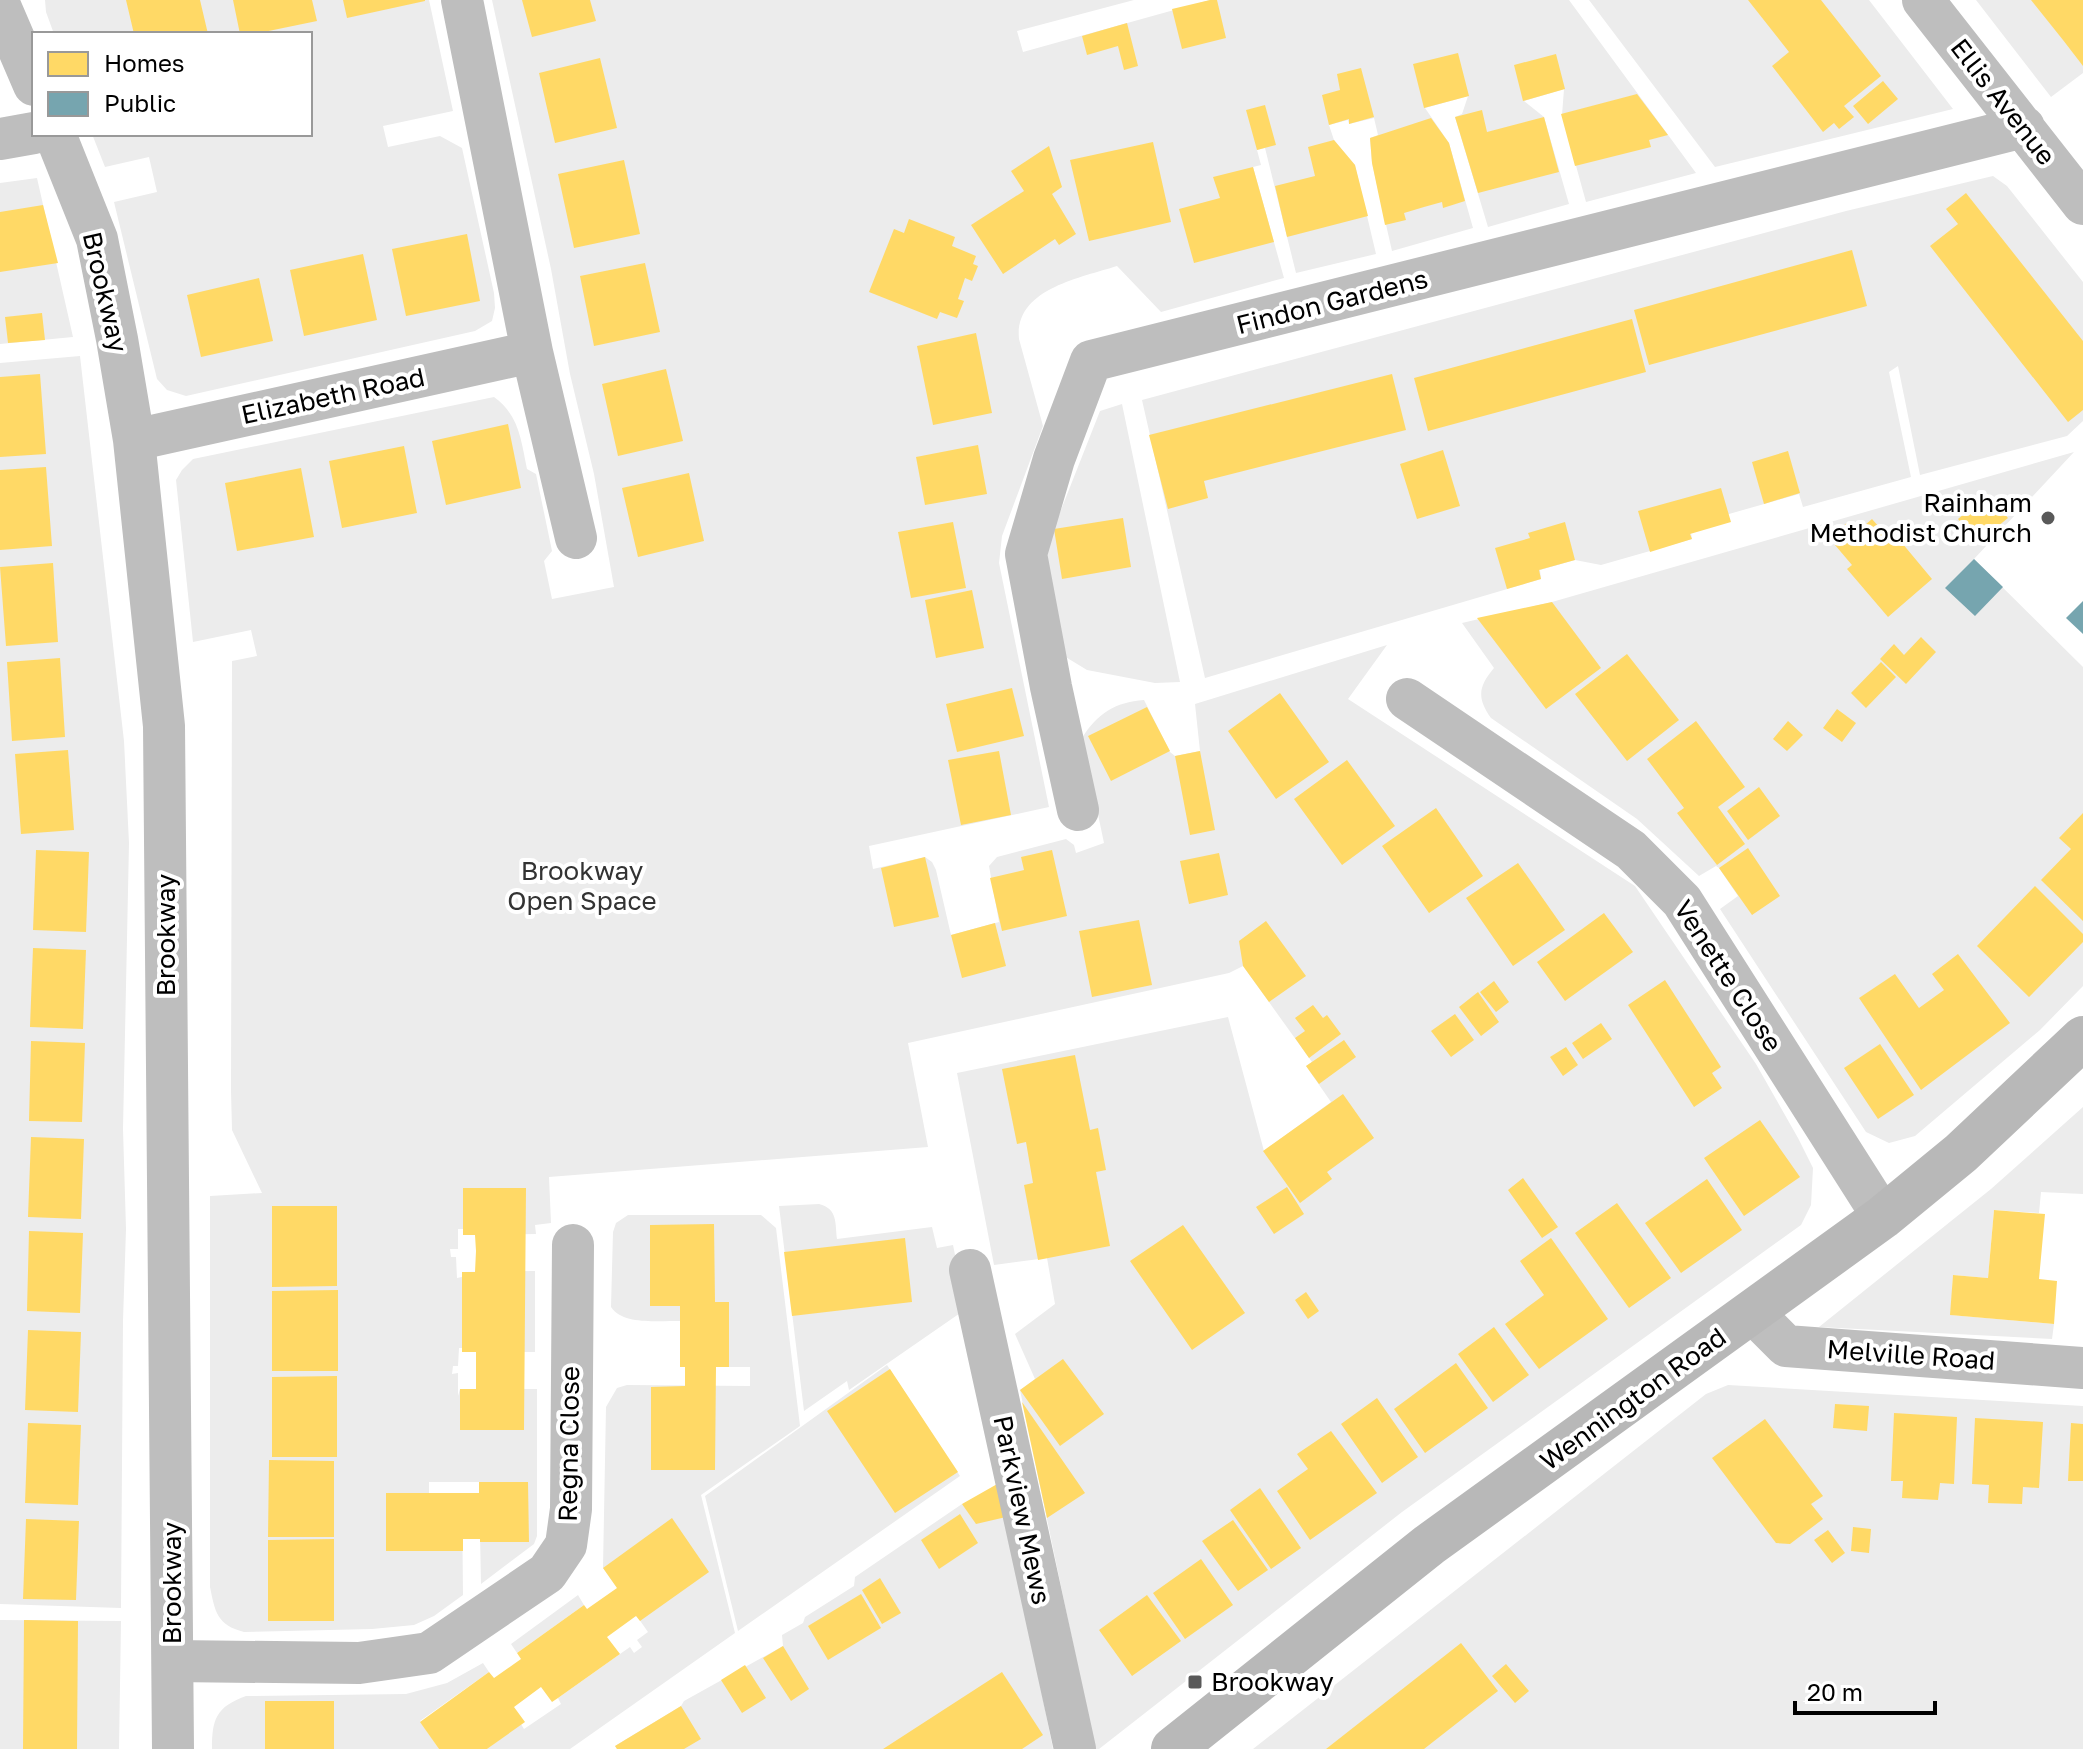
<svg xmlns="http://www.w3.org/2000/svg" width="2083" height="1749" font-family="'Golos Text',sans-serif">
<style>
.green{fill:#ececec}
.homes{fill:#ffd966}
.public{fill:#76a5af}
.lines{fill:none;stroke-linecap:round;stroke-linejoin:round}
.minor{stroke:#bebebe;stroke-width:42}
.secondary{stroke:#b8b8b8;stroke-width:44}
.poi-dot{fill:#595959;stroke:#fff;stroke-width:3}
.labels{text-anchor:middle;stroke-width:8;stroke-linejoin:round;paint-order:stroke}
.street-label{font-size:26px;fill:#000;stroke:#fff}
.poi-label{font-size:26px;fill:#000;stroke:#fff;text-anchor:end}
.park-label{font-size:26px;fill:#333;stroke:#fff}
</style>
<rect width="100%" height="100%" fill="#fff"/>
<path class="green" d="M 45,0 L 429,0 L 453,111 L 383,126 L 388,147 L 440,136 L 462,148 L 494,293 L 495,308 L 492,321 L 475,331 L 186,396 L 167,390 L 157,379 L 114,202 L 157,192 L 149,157 L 105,167 L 92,134 L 310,134 L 310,34 L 54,34 L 46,12 Z
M 492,0 L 1134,0 L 1017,31 L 1023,52 L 1210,0 L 1569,0 L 1696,173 L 1586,202 L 1562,115 L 1564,89 L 1524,101 L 1544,117 L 1569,204 L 1488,227 L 1455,117 L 1462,114 L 1468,96 L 1425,108 L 1449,143 L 1473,228 L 1392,251 L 1372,163 L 1370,138 L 1378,135 L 1374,118 L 1349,124 L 1348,120 L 1329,125 L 1334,140 L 1355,165 L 1376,254 L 1296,273 L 1265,148 L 1257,150 L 1261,165 L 1253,167 L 1284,278 L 1161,312 L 1117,266 C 1080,278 1014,289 1019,339 L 1043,426 L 1002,536 L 999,563 L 1049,807 L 869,846 L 873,869 L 925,857 L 932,862 L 936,870 L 951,935 L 999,922 L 989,866 L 997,857 L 1066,839 L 1074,845 L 1076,853 L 1104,843 L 1082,738 C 1097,714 1115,702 1144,700 L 1170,752 L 1175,756 L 1200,751 L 1195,704 L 1387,645 L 1348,699 L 1635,886 L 1756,1064 L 1798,1138 L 1813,1168 L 1811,1205 L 1801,1225 L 1402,1512 L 1099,1749 L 1095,1749 L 1020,1390 L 1035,1379 L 1015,1334 L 1055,1304 L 1047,1258 L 994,1265 L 957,1073 L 1228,1017 L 1264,1151 L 1331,1102 L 1306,1066 L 1312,1062 L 1243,966 L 1229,973 L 908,1043 L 928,1147 L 549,1177 L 551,1223 L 535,1225 L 536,1234 L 463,1235 L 463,1229 L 458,1229 L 458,1249 L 450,1249 L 451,1257 L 456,1257 L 457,1278 L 462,1277 L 462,1272 L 535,1271 L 535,1352 L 462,1352 L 462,1348 L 459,1348 L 458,1366 L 453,1366 L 452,1374 L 458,1373 L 458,1396 L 460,1389 L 537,1389 L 537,1536 L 534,1544 L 481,1584 L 479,1482 L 429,1482 L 429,1493 L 462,1493 L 463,1595 L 434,1616 L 414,1625 L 372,1629 L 244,1632 C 217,1625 215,1612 210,1587 L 210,1196 L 262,1193 L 232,1130 L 231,1091 L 232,661 L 257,656 L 251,630 L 193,642 L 176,480 L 182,470 L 193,459 L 494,397 C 519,415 521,440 527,469 L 536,474 L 552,551 L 544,561 L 552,599 L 614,587 L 594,474 L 570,374 L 551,269 Z
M 1589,0 L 1869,0 L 1953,109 L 1715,167 Z
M 1976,0 L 2083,0 L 2083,73 L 2051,97 Z
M 1993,176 L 2007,186 L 2083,282 L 2083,421 L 2067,436 L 1920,475 L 1898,366 L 1889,372 L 1911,477 L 1803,507 L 1799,494 L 1729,514 L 1691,533 L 1692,539 L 1601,565 L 1575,560 L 1540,570 L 1541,579 L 1205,678 L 1142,400 L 1846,211 Z
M 37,178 L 73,337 L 0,344 L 0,183 Z
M 80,356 L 124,741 L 129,843 L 123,1129 L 126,1229 L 123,1321 L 121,1608 L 0,1604 L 0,363 Z
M 1122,404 L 1180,682 L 1155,683 L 1087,670 L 1064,656 L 1044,562 L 1057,520 L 1100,411 Z
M 2074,452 L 1974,559 L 2083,667 L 2083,986 L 2040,1030 L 1915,1136 L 1889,1143 L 1866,1132 L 1720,909 L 1738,896 L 1719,868 L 1716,866 L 1699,876 L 1637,819 L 1491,718 C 1477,698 1478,687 1494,668 L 1462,623 L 1552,602 Z
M 2083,1107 L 2083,1194 L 2041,1192 L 2039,1213 L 1994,1210 L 1988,1278 L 1953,1275 L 1951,1315 L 2054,1324 L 2052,1339 L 1819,1327 L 1991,1189 Z
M 819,1204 C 838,1209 835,1223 837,1239 L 932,1227 L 937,1248 L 953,1245 L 966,1309 L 849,1390 L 847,1381 L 804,1411 L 779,1206 Z
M 628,1215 L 761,1215 L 776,1228 L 800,1426 L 701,1495 L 735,1633 L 570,1749 L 487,1749 L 521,1724 L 524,1729 L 561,1704 L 558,1698 L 620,1654 L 630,1647 L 634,1653 L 642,1647 L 637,1640 L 648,1632 L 603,1568 L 606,1407 L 617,1388 L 627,1385 L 750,1386 L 750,1367 L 680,1367 L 680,1321 C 659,1320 624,1326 611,1307 L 613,1232 L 616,1223 Z
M 887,1365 L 960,1476 L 738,1631 L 705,1496 Z
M 1728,1385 L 2083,1406 L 2083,1749 L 1253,1749 L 1706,1394 Z
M 962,1504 L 1006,1517 L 1053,1749 L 617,1749 L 615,1746 L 681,1706 L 684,1701 L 783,1646 L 782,1635 L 803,1623 L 805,1617 L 854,1586 L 855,1577 Z
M 578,1595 L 584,1605 L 517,1653 L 511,1644 Z
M 0,1620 L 121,1621 L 119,1749 L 0,1749 Z
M 483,1663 L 489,1672 L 420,1721 L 439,1749 L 334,1749 L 334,1701 L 265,1701 L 265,1749 L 212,1749 C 212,1719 216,1707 246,1696 L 406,1694 L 447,1683 Z"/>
<path class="homes" d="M 126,0 L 200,0 L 208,34 L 134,34 Z
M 233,0 L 312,0 L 317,21 L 254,34 L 240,34 Z
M 343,0 L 425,0 L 425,1 L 347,18 Z
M 522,0 L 590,0 L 596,21 L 532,37 Z
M 1210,0 L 1217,0 L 1226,38 L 1182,49 L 1172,9 Z
M 1748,0 L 1821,0 L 1881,76 L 1844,106 L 1854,117 L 1839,129 L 1834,123 L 1823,132 L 1772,66 L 1789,52 Z
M 2031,0 L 2083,0 L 2083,66 L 2063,40 Z
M 1127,23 L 1138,66 L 1124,70 L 1118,46 L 1087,55 L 1082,36 Z
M 1458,53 L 1469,96 L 1424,108 L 1413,64 Z
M 1556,54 L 1565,89 L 1523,101 L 1514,65 Z
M 600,58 L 617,128 L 555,143 L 539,73 Z
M 1361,68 L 1374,117 L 1349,124 L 1349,119 L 1329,125 L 1322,95 L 1340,90 L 1337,74 Z
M 1883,81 L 1898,99 L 1868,124 L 1853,106 Z
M 1637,94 L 1668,135 L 1649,140 L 1651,147 L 1575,166 L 1561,114 Z
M 1265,105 L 1276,145 L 1257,150 L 1246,110 Z
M 1482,110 L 1487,132 L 1544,117 L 1559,172 L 1478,193 L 1455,117 Z
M 1431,118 L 1449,143 L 1465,201 L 1443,208 L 1442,202 L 1424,207 L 1404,213 L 1406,220 L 1385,225 L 1372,163 L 1370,138 Z
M 1334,140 L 1355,165 L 1368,216 L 1287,237 L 1275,186 L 1315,176 L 1308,147 Z
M 1153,142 L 1171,222 L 1089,241 L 1070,160 Z
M 1049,146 L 1062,187 L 1052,194 L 1076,234 L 1059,245 L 1055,239 L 1003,274 L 971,225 L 1024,191 L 1011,171 Z
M 624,160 L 640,234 L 574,248 L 558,174 Z
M 1253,167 L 1274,242 L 1194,263 L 1179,209 L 1220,198 L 1213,177 Z
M 1966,193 L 2083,341 L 2083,410 L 2068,422 L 1930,246 L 1958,224 L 1946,209 Z
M 43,205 L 58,263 L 0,272 L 0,212 Z
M 909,219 L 955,237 L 952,246 L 976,256 L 973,264 L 978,266 L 972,281 L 965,278 L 958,299 L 964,301 L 957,318 L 940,312 L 937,319 L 869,292 L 894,229 L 904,233 Z
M 467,234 L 480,301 L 406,316 L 392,249 Z
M 1852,250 L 1867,306 L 1649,365 L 1634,310 Z
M 363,254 L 377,320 L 304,336 L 290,270 Z
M 645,263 L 660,332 L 594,346 L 580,276 Z
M 259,278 L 273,341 L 201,357 L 187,295 Z
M 42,313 L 45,340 L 8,343 L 5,317 Z
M 1632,319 L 1646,372 L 1428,431 L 1414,378 Z
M 976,333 L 992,413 L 933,425 L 917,346 Z
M 666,369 L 683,441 L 618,456 L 602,384 Z
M 40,374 L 46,454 L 0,457 L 0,377 Z
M 1392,374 L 1406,430 L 1204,481 L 1208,498 L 1168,509 L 1149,435 Z
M 508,424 L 521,488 L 446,505 L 432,441 Z
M 978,445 L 987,494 L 925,505 L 916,457 Z
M 404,446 L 417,513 L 342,528 L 329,461 Z
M 1443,450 L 1460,506 L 1417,519 L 1400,464 Z
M 1788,451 L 1800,493 L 1764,504 L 1752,462 Z
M 46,467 L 52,546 L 0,550 L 0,470 Z
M 301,468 L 314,537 L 237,551 L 225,483 Z
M 689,473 L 704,541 L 638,557 L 622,488 Z
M 1721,488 L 1731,522 L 1690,534 L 1692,539 L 1650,552 L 1638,511 Z
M 1988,494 L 2008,518 L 1977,543 L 1958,519 Z
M 1123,518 L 1131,567 L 1062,579 L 1054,529 Z
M 1872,519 L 1887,536 L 1892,531 L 1932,579 L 1888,617 L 1847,569 L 1852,565 L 1829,538 L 1848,522 L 1857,532 Z
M 953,522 L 966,588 L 911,598 L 898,532 Z
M 1565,522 L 1575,560 L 1539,570 L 1541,579 L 1507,589 L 1495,548 L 1530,538 L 1528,533 Z
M 53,563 L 58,642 L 6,646 L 0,567 Z
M 972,590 L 984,648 L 936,658 L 925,600 Z
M 1552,602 L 1601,668 L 1546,709 L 1477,618 Z
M 1921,637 L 1936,652 L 1906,684 L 1880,659 L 1894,644 L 1904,655 Z
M 1627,654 L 1679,720 L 1627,761 L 1575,694 Z
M 60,658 L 65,737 L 12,741 L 7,662 Z
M 1881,662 L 1896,677 L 1866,708 L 1851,693 Z
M 1012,688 L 1024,736 L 957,752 L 946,704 Z
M 1280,693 L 1329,762 L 1276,799 L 1228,731 Z
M 1147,707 L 1170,751 L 1111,781 L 1088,736 Z
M 1837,709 L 1856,723 L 1842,742 L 1823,728 Z
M 1696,721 L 1745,787 L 1718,807 L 1745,844 L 1717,865 L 1677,813 L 1684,808 L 1647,759 Z
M 1788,721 L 1803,735 L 1787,751 L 1773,739 Z
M 68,750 L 74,830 L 21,834 L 15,754 Z
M 999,751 L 1011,815 L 961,825 L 948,760 Z
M 1200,751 L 1215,830 L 1190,835 L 1175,756 Z
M 1347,760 L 1395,826 L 1342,865 L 1294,799 Z
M 1759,787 L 1780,816 L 1748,840 L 1727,811 Z
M 1436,808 L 1483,876 L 1429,913 L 1382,846 Z
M 2083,813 L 2083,921 L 2041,880 L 2071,849 L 2059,838 Z
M 1748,848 L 1780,896 L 1752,915 L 1719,868 Z
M 36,850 L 89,852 L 86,932 L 33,930 Z
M 1052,850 L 1067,916 L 1002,931 L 990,878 L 1024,870 L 1021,857 Z
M 1219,853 L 1228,895 L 1189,904 L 1180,861 Z
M 925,857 L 939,917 L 894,927 L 881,868 Z
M 1518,863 L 1565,930 L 1513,966 L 1466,898 Z
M 2035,886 L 2083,934 L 2083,942 L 2029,997 L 1977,946 Z
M 1604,913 L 1633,952 L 1565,1001 L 1537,962 Z
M 1139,920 L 1152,985 L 1092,997 L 1079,931 Z
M 1266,921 L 1306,976 L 1269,1002 L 1243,966 L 1239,941 Z
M 995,923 L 1006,966 L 962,978 L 951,935 Z
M 33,948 L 86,950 L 83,1029 L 30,1027 Z
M 1958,954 L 2010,1023 L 1921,1090 L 1859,998 L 1895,974 L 1919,1008 L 1944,990 L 1932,974 Z
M 1665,980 L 1721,1067 L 1712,1073 L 1722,1088 L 1694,1107 L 1628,1005 Z
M 1494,981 L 1509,1002 L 1496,1012 L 1480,992 Z
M 1478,992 L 1499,1022 L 1481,1036 L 1459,1007 Z
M 1313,1005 L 1323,1018 L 1327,1015 L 1341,1034 L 1309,1058 L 1295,1038 L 1305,1031 L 1295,1018 Z
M 1455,1014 L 1474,1040 L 1451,1057 L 1431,1031 Z
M 1601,1023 L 1612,1039 L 1583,1059 L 1572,1043 Z
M 1344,1040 L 1356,1057 L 1319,1084 L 1306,1066 Z
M 31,1041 L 85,1043 L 82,1122 L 29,1121 Z
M 1880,1044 L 1914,1095 L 1878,1119 L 1844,1068 Z
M 1566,1047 L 1578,1065 L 1563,1076 L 1550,1057 Z
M 1075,1055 L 1090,1130 L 1098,1128 L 1106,1170 L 1096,1172 L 1110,1246 L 1038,1260 L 1024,1185 L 1033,1183 L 1026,1142 L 1017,1144 L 1002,1069 Z
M 1343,1094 L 1374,1138 L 1327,1172 L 1332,1179 L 1300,1203 L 1263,1151 Z
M 1760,1120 L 1800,1177 L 1744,1216 L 1704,1158 Z
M 31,1137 L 84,1139 L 81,1219 L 28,1217 Z
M 1523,1178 L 1558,1227 L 1542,1238 L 1508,1190 Z
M 1707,1179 L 1742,1230 L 1681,1273 L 1645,1223 Z
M 1287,1187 L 1304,1214 L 1274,1234 L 1256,1207 Z
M 463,1188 L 526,1188 L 524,1430 L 460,1430 L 460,1389 L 476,1389 L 476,1352 L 462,1352 L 462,1272 L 475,1272 L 476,1251 L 475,1235 L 463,1235 Z
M 1617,1203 L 1671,1278 L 1629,1308 L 1575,1233 Z
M 272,1206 L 337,1206 L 337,1286 L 272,1287 Z
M 1994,1210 L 2045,1214 L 2039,1279 L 2057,1281 L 2054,1324 L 1950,1315 L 1953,1275 L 1988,1278 Z
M 714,1224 L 715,1302 L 729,1302 L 729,1367 L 716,1367 L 715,1470 L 651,1470 L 651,1387 L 685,1386 L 685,1367 L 680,1367 L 680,1306 L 650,1306 L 650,1225 Z
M 1183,1225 L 1245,1313 L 1192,1350 L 1130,1261 Z
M 29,1231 L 83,1233 L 80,1313 L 27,1311 Z
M 905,1238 L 912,1302 L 792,1316 L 784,1252 Z
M 1551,1238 L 1608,1319 L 1539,1369 L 1505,1324 L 1544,1295 L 1520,1261 Z
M 338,1290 L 338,1371 L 272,1371 L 272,1291 Z
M 1306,1292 L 1319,1311 L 1308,1319 L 1295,1300 Z
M 1494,1327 L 1529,1375 L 1493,1402 L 1458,1354 Z
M 28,1330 L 81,1332 L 78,1412 L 25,1410 Z
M 1063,1359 L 1104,1414 L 1060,1446 L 1020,1390 Z
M 1456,1363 L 1488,1408 L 1425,1453 L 1394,1409 Z
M 890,1369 L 958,1472 L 895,1513 L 827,1411 Z
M 337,1376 L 337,1457 L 272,1457 L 272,1377 Z
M 1377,1398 L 1418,1457 L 1382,1483 L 1341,1424 Z
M 1022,1402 L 1085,1493 L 1047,1518 Z
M 1835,1404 L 1869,1406 L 1867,1431 L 1833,1428 Z
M 1894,1413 L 1957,1417 L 1954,1484 L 1940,1483 L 1938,1500 L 1902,1498 L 1903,1481 L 1891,1481 Z
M 1975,1418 L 2043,1422 L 2039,1488 L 2023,1487 L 2022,1504 L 1988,1503 L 1989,1485 L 1972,1484 Z
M 1765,1419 L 1823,1496 L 1811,1504 L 1823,1519 L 1790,1544 L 1776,1543 L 1712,1458 Z
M 28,1423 L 81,1425 L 78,1505 L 25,1503 Z
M 2071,1423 L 2083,1424 L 2083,1481 L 2068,1481 Z
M 1331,1431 L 1377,1493 L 1310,1540 L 1277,1491 L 1308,1469 L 1297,1454 Z
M 269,1460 L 334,1461 L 334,1537 L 268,1537 Z
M 479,1482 L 528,1482 L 529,1542 L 480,1542 L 480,1539 L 463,1539 L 463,1551 L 386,1551 L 386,1493 L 479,1493 Z
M 999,1483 L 1006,1517 L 976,1524 L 962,1504 Z
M 1260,1488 L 1301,1548 L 1271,1569 L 1230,1510 Z
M 960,1514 L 978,1543 L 939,1569 L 921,1540 Z
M 672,1518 L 709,1572 L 640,1621 L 636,1616 L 607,1637 L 620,1654 L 558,1698 L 552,1702 L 541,1687 L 514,1707 L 525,1722 L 487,1749 L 439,1749 L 420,1722 L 489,1672 L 494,1678 L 521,1659 L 517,1653 L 584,1605 L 587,1609 L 617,1588 L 603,1568 Z
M 26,1519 L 79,1521 L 76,1600 L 23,1599 Z
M 1233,1520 L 1268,1570 L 1238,1591 L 1202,1541 Z
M 1853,1527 L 1871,1529 L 1869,1553 L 1851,1551 Z
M 1828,1530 L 1845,1553 L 1832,1563 L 1814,1540 Z
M 334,1539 L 334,1621 L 268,1621 L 268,1540 Z
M 1201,1559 L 1233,1605 L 1185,1639 L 1153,1593 Z
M 880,1578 L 901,1613 L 882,1624 L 862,1590 Z
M 861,1594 L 881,1628 L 828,1660 L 808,1626 Z
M 1147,1595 L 1181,1641 L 1132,1676 L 1099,1630 Z
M 24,1620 L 78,1621 L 77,1749 L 23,1749 Z
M 1461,1643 L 1498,1691 L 1424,1749 L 1326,1749 Z
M 783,1646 L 809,1689 L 791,1701 L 763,1658 Z
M 1506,1664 L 1529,1691 L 1515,1703 L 1492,1676 Z
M 745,1665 L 766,1698 L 742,1713 L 721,1680 Z
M 1002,1672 L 1043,1735 L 1022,1749 L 883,1749 Z
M 265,1701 L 334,1701 L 334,1749 L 265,1749 Z
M 681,1706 L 701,1739 L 684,1749 L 617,1749 L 615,1746 Z"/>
<path class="public" d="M 1974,559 L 2003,587 L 1975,616 L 1945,588 Z
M 2083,601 L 2083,634 L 2066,618 Z"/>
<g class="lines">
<path class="minor" d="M 462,0 L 532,352 L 576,538
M 1923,0 L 2083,204
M 0,6 L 34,85
M 55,134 L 97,239 L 117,339 L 134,440 L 164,726 L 173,1749
M 0,139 L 34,133
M 134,440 L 532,352
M 1407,699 L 1631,850 L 1682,901 L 1883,1217
M 1078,810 L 1051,687 L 1026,554 L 1054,459 L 1091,361 L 2024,127
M 970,1270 L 1075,1749
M 1753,1313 L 1786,1346 L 2083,1368
M 173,1661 L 359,1663 L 429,1653 L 547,1573 L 566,1545 L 571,1509 L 573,1245"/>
<path class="secondary" d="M 1173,1749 L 1429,1545 L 1883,1217 L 1961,1153 L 2083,1038"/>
</g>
<g class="poi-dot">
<circle cx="2048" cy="518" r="8"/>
<rect x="1187" y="1674" width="16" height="16" rx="4"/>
</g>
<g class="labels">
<g class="street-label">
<text transform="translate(2003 102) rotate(52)" y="9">Ellis Avenue</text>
<text transform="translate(105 292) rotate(77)" y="9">Brookway</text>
<text transform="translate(1332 302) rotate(-14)" y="9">Findon Gardens</text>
<text transform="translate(333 396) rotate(-12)" y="9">Elizabeth Road</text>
<text transform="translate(166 935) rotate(-90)" y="9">Brookway</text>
<text transform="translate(1728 976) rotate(57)" y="9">Venette Close</text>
<text transform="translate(1911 1355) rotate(4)" y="9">Melville Road</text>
<text transform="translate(1633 1399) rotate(-36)" y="9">Wennington Road</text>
<text transform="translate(569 1444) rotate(-89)" y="9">Regna Close</text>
<text transform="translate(1022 1510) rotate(78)" y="9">Parkview Mews</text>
<text transform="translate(172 1583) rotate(-90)" y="9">Brookway</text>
</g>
<g class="poi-label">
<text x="2032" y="512">Rainham<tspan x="2032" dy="30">Methodist Church</tspan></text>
<text x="1211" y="1691" text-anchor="start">Brookway</text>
</g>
<g class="park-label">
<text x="582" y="880">Brookway<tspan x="582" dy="30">Open Space</tspan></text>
</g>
</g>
<rect x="32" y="32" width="280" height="104" fill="#ffffff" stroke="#999999" stroke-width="2"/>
<rect x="48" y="52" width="40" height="24" fill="#ffd966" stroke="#999999" stroke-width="2"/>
<text x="104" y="72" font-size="24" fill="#000000">Homes</text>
<rect x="48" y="92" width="40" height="24" fill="#76a5af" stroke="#999999" stroke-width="2"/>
<text x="104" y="112" font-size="24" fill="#000000">Public</text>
<path d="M1795 1701v12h140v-12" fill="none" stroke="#000000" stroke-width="4"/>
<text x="1807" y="1701" font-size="24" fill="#000000" stroke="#ffffff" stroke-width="6" paint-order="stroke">20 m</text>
</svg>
